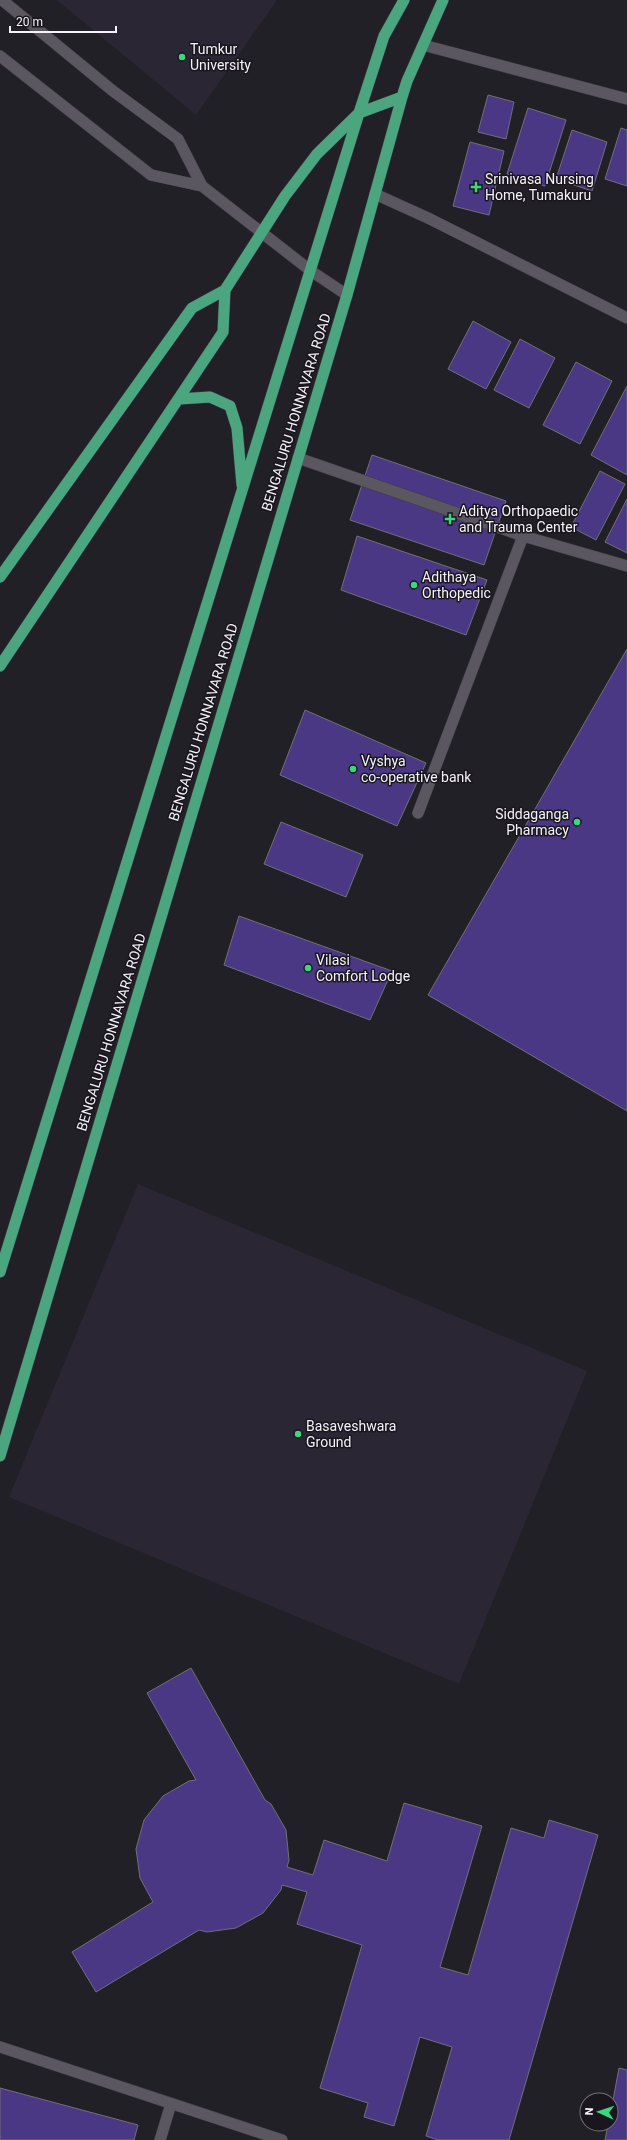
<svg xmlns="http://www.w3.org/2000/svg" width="627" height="2140" font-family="Roboto,sans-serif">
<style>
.built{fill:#2a2634}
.building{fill:#4b3885;stroke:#706f79}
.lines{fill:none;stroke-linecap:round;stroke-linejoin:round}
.minor-casing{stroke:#3e3c43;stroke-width:12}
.secondary-casing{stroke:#3e3c43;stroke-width:12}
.primary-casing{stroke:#3e3c43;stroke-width:12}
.minor{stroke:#5a5760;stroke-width:11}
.secondary{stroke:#5a5760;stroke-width:11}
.primary{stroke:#4ba57f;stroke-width:11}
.poi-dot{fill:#39d87f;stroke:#19161e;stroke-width:1.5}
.labels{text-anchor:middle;stroke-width:3;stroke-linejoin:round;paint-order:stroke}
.poi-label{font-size:14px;fill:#f5f3f9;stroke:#19161e;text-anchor:start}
.street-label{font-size:14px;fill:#f5f3f9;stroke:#19161e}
</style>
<rect width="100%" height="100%" fill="#222027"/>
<path class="built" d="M 57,0 L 277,0 L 196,115 Z
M 138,1184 L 587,1371 L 459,1684 L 9,1497 Z"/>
<path class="building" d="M 488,95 L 514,102 L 506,139 L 478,132 Z
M 528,108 L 566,120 L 545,186 L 507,174 Z
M 621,128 L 627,130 L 627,186 L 605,179 Z
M 572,130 L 607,142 L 592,191 L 556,179 Z
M 470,142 L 504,151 L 489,215 L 453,206 Z
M 473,321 L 511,342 L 486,389 L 448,369 Z
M 520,339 L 555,358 L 529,408 L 494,390 Z
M 576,362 L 612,381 L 580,444 L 543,425 Z
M 627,386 L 627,475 L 591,455 Z
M 372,455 L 506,501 L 484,565 L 350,520 Z
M 600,471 L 625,484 L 596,540 L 571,527 Z
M 627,499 L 627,553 L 605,542 Z
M 357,536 L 487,580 L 466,635 L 341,590 Z
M 627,649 L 627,1111 L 428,995 Z
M 305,710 L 426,763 L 397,826 L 280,775 Z
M 281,822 L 363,855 L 346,897 L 264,864 Z
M 239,916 L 392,971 L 370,1020 L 224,965 Z
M 191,1668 L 265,1800 L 271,1804 L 286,1830 L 289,1860 L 287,1867 L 313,1875 L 324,1840 L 387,1861 L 404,1803 L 482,1826 L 440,1967 L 468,1975 L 511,1828 L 544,1838 L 549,1820 L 598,1835 L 509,2140 L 438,2140 L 426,2136 L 452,2047 L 420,2037 L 394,2126 L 364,2117 L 368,2103 L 320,2088 L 362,1945 L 297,1924 L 307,1892 L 282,1885 L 281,1890 L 263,1913 L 236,1928 L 207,1932 L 199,1930 L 96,1992 L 72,1952 L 153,1902 L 140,1878 L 136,1849 L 144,1820 L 163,1796 L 189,1781 L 196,1780 L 147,1693 Z
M 619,2068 L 627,2070 L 627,2140 L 605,2140 L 608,2124 L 611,2124 L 611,2111 Z
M 0,2088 L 138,2125 L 134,2140 L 0,2140 Z"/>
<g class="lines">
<defs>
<path id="minor" d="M 423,45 L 627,99
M 375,194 L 428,218 L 627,318
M 298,458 L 523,536 L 627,566
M 418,813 L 523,536
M 0,2047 L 282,2140
M 160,2140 L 171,2104"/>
<path id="secondary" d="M 2,0 L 113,91 L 178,139 L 202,186 L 311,271 L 347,295
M 0,56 L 151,175 L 202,186"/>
<path id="primary" d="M 179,399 L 210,397 L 230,406 L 237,428 L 242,485
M 0,577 L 192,308 L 225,290 L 285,196 L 317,154 L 359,113 L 402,97
M 0,666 L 223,332 L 225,290
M 0,1272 L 359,113 L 384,36 L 404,0
M 0,1456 L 347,295 L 402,97 L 407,81 L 443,0"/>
</defs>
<use href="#minor" class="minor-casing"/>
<use href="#secondary" class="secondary-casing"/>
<use href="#primary" class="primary-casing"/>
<use href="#minor" class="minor"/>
<use href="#secondary" class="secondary"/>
<use href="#primary" class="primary"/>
</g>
<g class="poi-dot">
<circle cx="182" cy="57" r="4"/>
<path d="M474 181h4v4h4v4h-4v4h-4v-4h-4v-4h4z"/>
<path d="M448 513h4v4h4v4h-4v4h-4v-4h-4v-4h4z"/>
<circle cx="414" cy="585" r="4"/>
<circle cx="353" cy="769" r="4"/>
<circle cx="577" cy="822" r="4"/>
<circle cx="308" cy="968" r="4"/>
<circle cx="298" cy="1434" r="4"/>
</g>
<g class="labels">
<g class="poi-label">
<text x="190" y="54">Tumkur<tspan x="190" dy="16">University</tspan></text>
<text x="485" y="184">Srinivasa Nursing<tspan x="485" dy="16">Home, Tumakuru</tspan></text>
<text x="459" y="516">Aditya Orthopaedic<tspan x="459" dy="16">and Trauma Center</tspan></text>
<text x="422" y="582">Adithaya<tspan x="422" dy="16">Orthopedic</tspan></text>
<text x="361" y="766">Vyshya<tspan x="361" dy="16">co-operative bank</tspan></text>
<text x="569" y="819" text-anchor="end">Siddaganga<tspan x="569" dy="16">Pharmacy</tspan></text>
<text x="316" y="965">Vilasi<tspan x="316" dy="16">Comfort Lodge</tspan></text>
<text x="306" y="1431">Basaveshwara<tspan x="306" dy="16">Ground</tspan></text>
</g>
<g class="street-label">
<text transform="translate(296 412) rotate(-73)" y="5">BENGALURU HONNAVARA ROAD</text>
<text transform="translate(203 722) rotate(-73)" y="5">BENGALURU HONNAVARA ROAD</text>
<text transform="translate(111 1032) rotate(-73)" y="5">BENGALURU HONNAVARA ROAD</text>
</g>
</g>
<g transform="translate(599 2112) rotate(273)"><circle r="19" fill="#19161e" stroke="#716e76"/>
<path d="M0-3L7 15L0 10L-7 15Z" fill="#39d87f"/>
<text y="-6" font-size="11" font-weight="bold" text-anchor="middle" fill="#f5f3f9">N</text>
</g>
<path d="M10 26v6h106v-6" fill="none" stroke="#f5f3f9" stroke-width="2"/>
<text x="16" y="26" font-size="12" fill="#f5f3f9" stroke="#19161e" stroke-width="3" paint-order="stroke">20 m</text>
</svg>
